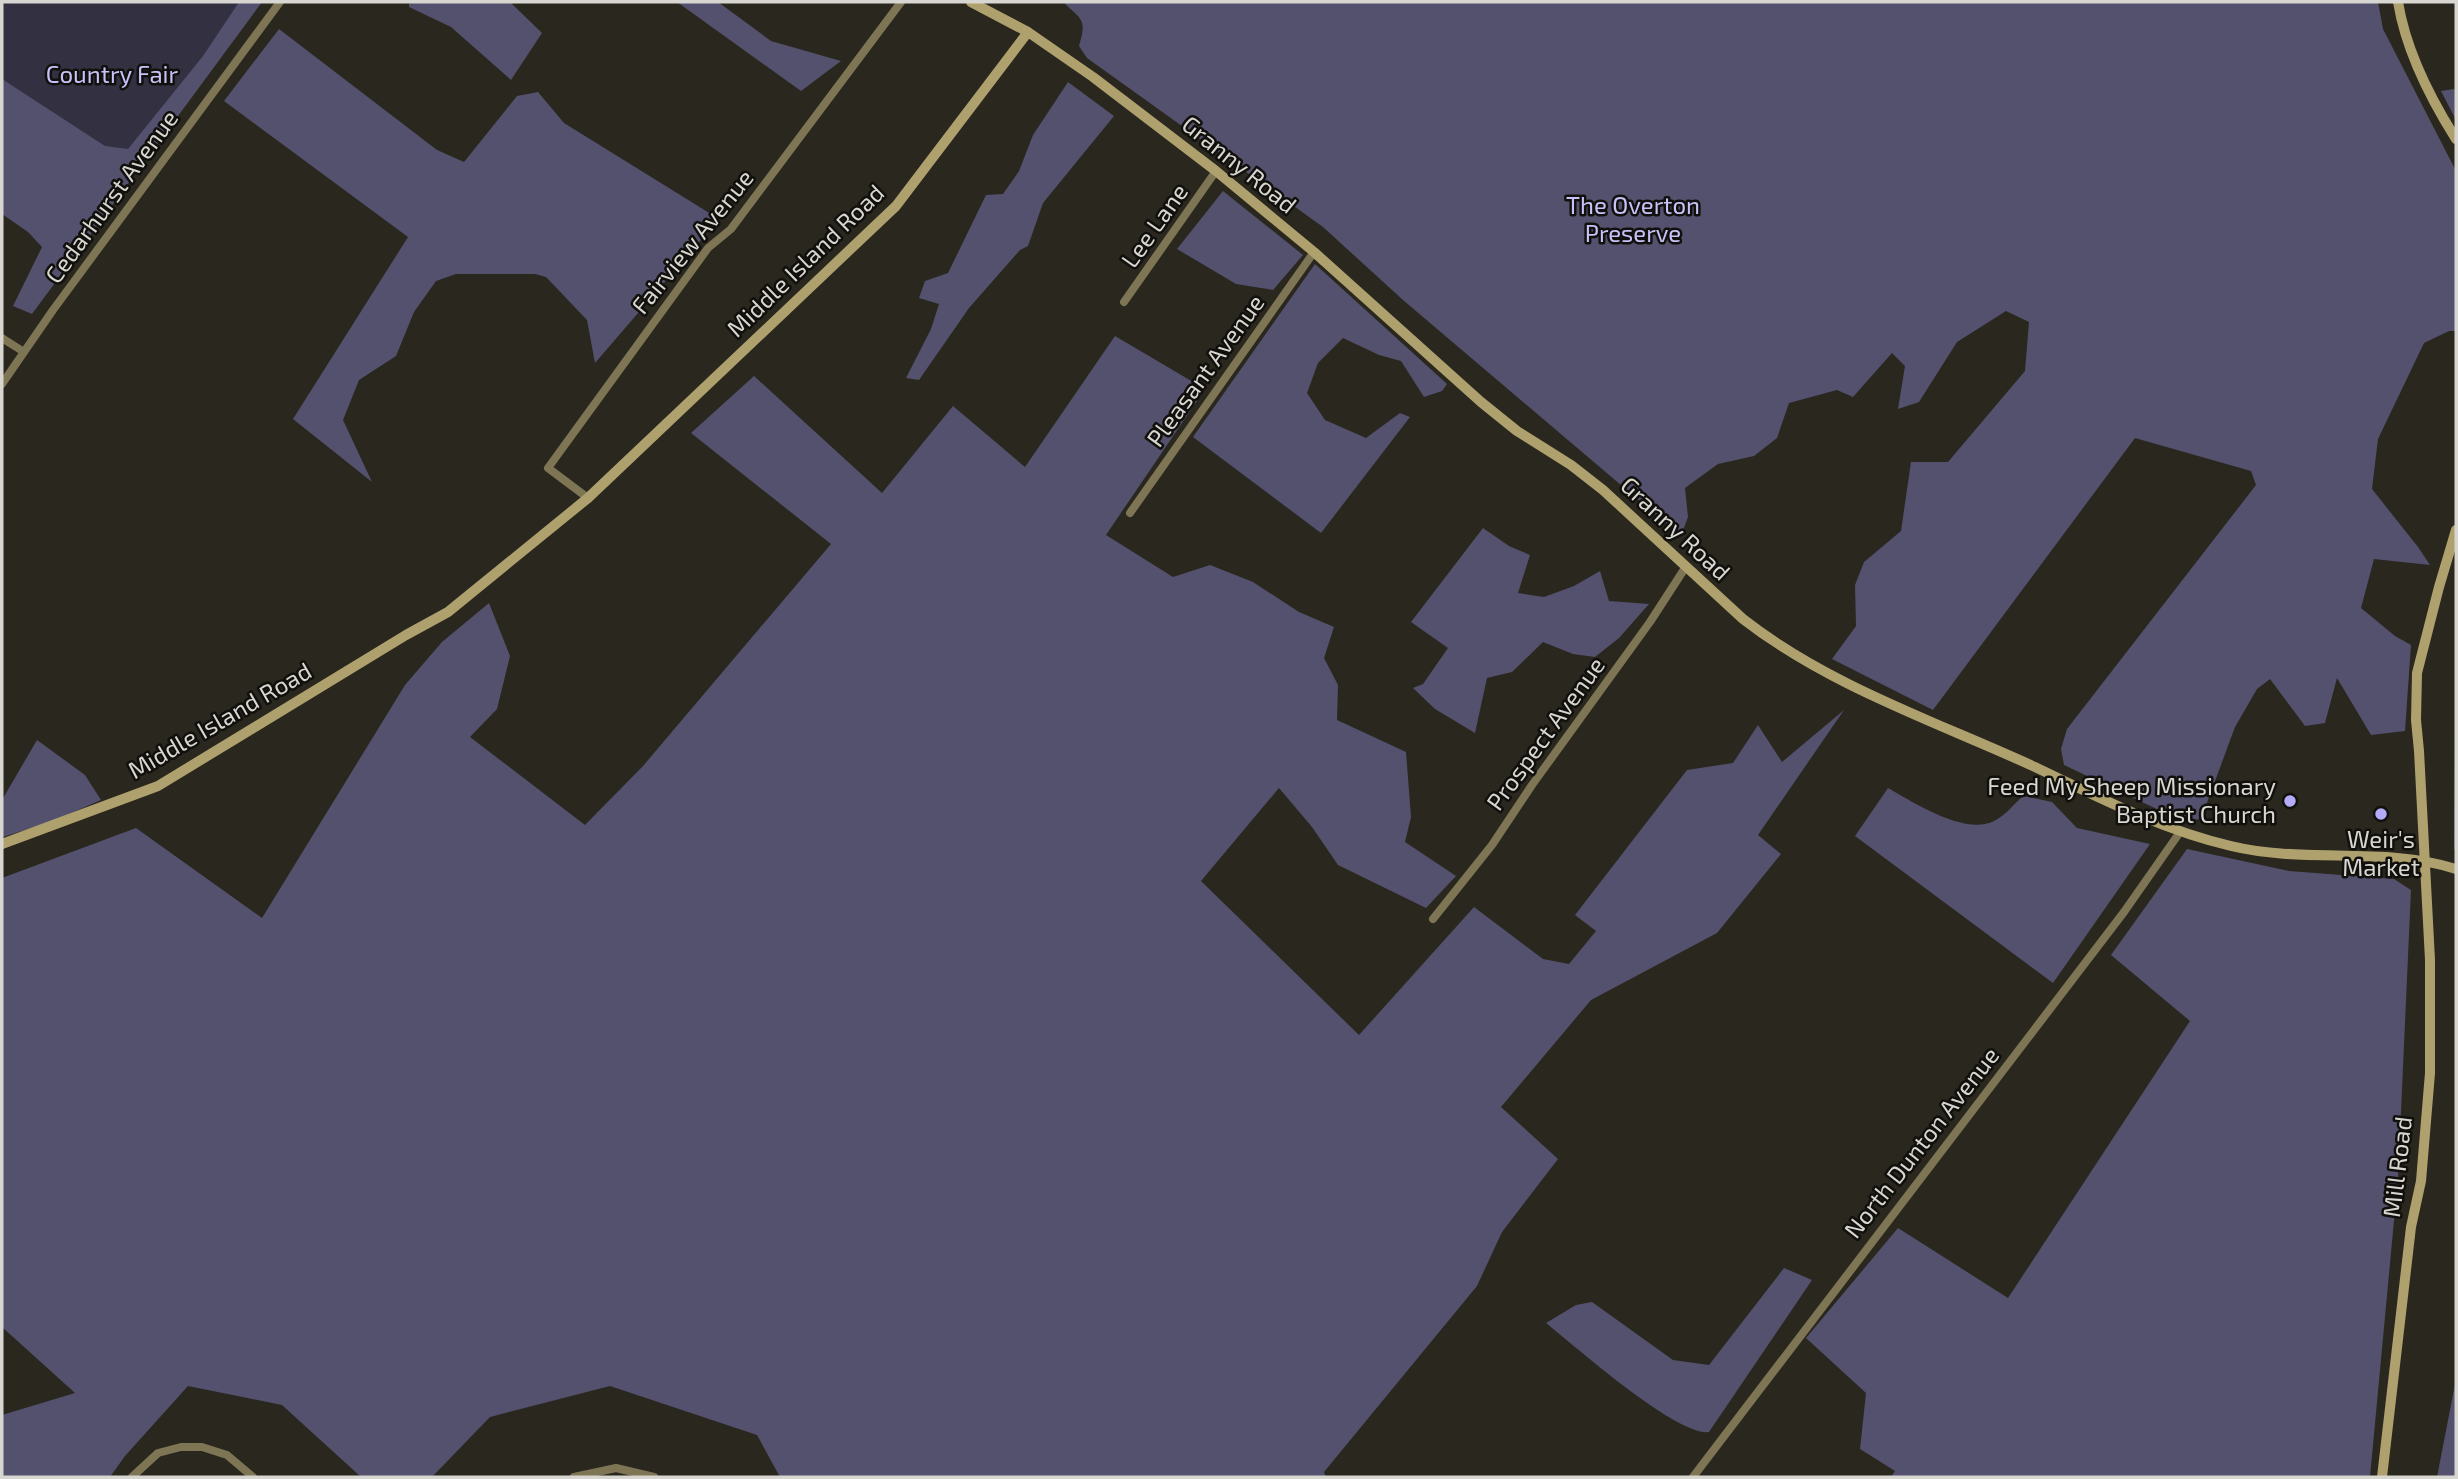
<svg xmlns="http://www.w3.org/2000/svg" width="2458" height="1479" font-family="'Exo 2',sans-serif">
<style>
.green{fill:#323041}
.forest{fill:#53516d}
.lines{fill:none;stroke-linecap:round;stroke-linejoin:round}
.street{stroke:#7e7555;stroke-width:8}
.secondary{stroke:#afa16d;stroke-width:10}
.poi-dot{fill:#b4acf9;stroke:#11100c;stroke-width:2.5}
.labels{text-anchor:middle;stroke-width:5;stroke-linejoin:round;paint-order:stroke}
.park-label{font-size:24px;fill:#c7c2f9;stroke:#11100c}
.street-label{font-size:24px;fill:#d8d6d0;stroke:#11100c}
.poi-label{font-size:24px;fill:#d8d6d0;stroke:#11100c;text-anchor:end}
</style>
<rect width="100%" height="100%" fill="#2a271f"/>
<path class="green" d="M 2,2 L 252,2 L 131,173 L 2,90 Z"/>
<path class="forest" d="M 239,2 L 262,2 L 32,314 L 13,306 L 42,247 L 28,232 L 2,214 L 2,79 L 105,146 L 128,149 L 203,56 Z
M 409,2 L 510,2 L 542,33 L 511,80 L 451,27 L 409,7 Z
M 677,2 L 718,2 L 771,41 L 841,61 L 801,91 Z
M 1063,2 L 2378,2 L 2383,29 L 2456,171 L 2456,331 L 2449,331 L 2424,343 L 2378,439 L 2372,489 L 2418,547 L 2430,565 L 2374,559 L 2361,608 L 2395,636 L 2411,645 L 2405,731 L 2371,735 L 2337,678 L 2325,723 L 2305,726 L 2270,679 L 2257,689 L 2235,727 L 2201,819 L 2182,821 L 2064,765 L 2061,749 L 2067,729 L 2256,485 L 2251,471 L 2135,438 L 1933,710 L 1832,659 L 1856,626 L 1855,585 L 1864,562 L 1901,531 L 1911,462 L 1948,462 L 2025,371 L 2029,322 L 2006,311 L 1957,342 L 1919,402 L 1898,409 L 1905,366 L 1892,353 L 1853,397 L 1837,390 L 1789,403 L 1777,438 L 1754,456 L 1718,464 L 1685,488 L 1688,517 L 1681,536 L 1403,300 L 1323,227 L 1087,58 L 1079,46 C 1087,19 1082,20 1063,2 Z
M 279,29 L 437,150 L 464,162 L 517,96 L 538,92 L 564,123 L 719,219 L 595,363 L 587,320 L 546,277 L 535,274 L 456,274 L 436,281 L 414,312 L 396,356 L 359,380 L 343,420 L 372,482 L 293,419 L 408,237 L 224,101 Z
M 1068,82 L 1114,116 L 1043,203 L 1028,246 L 1020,250 L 969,308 L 919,380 L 906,378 L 931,329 L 939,304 L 919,298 L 925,281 L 948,273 L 986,195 L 1003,194 L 1019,171 L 1033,135 Z
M 2454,89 L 2456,91 L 2456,120 L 2441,91 Z
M 1223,191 L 1303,255 L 1273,290 L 1236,284 L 1177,249 Z
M 1315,264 L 1447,384 L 1442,391 L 1424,397 L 1401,361 L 1379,355 L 1343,338 L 1318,363 L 1307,393 L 1325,420 L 1366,438 L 1400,413 L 1410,417 L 1321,533 L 1193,437 Z
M 1115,336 L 1205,389 L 1106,535 L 1173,577 L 1210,565 L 1253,582 L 1299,612 L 1334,627 L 1324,658 L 1338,685 L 1337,720 L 1406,752 L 1411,817 L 1405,842 L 1456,876 L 1426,908 L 1338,865 L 1312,827 L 1279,788 L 1201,881 L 1359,1035 L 1474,907 L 1543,959 L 1569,964 L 1596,931 L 1575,915 L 1687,770 L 1733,763 L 1758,725 L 1782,762 L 1844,710 L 1758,835 L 1781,854 L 1717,933 L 1591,1000 L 1501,1107 L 1558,1159 L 1502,1232 L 1477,1286 L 1324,1472 L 1326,1477 L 780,1477 L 757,1435 L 610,1386 L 490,1417 L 432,1477 L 361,1477 L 282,1405 L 188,1386 L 125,1456 L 110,1477 L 5,1477 L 2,1474 L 2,1415 L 75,1393 L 2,1327 L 2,878 L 136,828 L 262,918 L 405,685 L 442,642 L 489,603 L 510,656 L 497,709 L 470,737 L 585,825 L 643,766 L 831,544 L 691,433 L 754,376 L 882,493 L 953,406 L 1025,467 Z
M 1483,528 L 1509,546 L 1530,555 L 1518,593 L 1544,597 L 1574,586 L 1600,571 L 1609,601 L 1649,604 L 1619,638 L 1595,657 L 1573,654 L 1543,642 L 1512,672 L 1487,678 L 1475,733 L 1435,709 L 1413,688 L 1423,684 L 1448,648 L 1411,622 Z
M 2456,630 L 2456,850 L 2454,849 Z
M 37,740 L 85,775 L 101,800 L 53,821 L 3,837 L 2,800 Z
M 1888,788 C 1913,802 1965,836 1994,821 C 2005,816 2014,804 2023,796 L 2052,802 L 2077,828 L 2150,844 L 2053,983 L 1855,836 Z
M 2187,849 L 2289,871 L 2394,879 L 2411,890 L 2398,1178 L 2370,1477 L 1891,1477 L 1895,1471 L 1860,1449 L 1866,1393 L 1806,1338 L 1898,1228 L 2008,1298 L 2190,1021 L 2111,955 Z
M 1784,1268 L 1812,1280 L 1709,1432 C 1676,1436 1575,1346 1546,1323 L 1576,1305 L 1592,1302 L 1673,1360 L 1709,1365 Z
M 2456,1379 L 2456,1477 L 2437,1477 Z"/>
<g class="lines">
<path class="street" d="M 1124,302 L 1216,171
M 2,338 L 24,352
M 2,384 L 53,310 L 280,2
M 588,498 L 548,468 L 708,248 L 731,229 L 901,2
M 1130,513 L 1314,252
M 1433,919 L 1492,845 L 1532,785 L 1650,622 L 1685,568
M 132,1477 L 158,1453 L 181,1447 L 202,1447 L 227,1455 L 253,1477
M 574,1477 L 616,1468 L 654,1477
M 1693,1477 L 2124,912 L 2180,832"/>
<path class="secondary" d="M 971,2 L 1028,32 L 1093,77 L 1216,171 L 1314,252 L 1481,402 L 1517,431 L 1571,465 L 1603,490 L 1743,619 C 1829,686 1937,722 2035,767 C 2098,797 2162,830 2231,846 C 2305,864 2384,846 2456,869
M 2398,2 C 2406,51 2430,98 2456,139
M 2,844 L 158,786 L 406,635 L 448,612 L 588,498 L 896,206 L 1028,32
M 2382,1477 L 2411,1227 L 2421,1181 L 2430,1073 L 2430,960 L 2419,751 L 2416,720 L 2417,673 L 2439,587 L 2456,530"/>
</g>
<g class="poi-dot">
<circle cx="2290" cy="801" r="7"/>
<circle cx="2381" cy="814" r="7"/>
</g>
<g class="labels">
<g class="park-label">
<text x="112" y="83">Country Fair</text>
<text x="1633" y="214">The Overton<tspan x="1633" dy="28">Preserve</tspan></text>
</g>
<g class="street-label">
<text transform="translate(1239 165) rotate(39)" y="8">Granny Road</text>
<text transform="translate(112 197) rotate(-54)" y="8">Cedarhurst Avenue</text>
<text transform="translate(1155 226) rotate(-55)" y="8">Lee Lane</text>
<text transform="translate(693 242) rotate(-51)" y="8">Fairview Avenue</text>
<text transform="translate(806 261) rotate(-44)" y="8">Middle Island Road</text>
<text transform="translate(1206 371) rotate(-54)" y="8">Pleasant Avenue</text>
<text transform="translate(1675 529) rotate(43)" y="8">Granny Road</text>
<text transform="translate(220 721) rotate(-30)" y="8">Middle Island Road</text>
<text transform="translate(1546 734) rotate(-54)" y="8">Prospect Avenue</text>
<text transform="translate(1922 1143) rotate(-52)" y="8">North Dunton Avenue</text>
<text transform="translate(2398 1167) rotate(-83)" y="8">Mill Road</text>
</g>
<g class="poi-label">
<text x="2276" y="795">Feed My Sheep Missionary<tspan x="2276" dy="28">Baptist Church</tspan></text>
<text x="2381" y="848" text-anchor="middle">Weir's<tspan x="2381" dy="28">Market</tspan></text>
</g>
</g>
<rect width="2458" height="1479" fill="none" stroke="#d8d6d0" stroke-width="7"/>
</svg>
